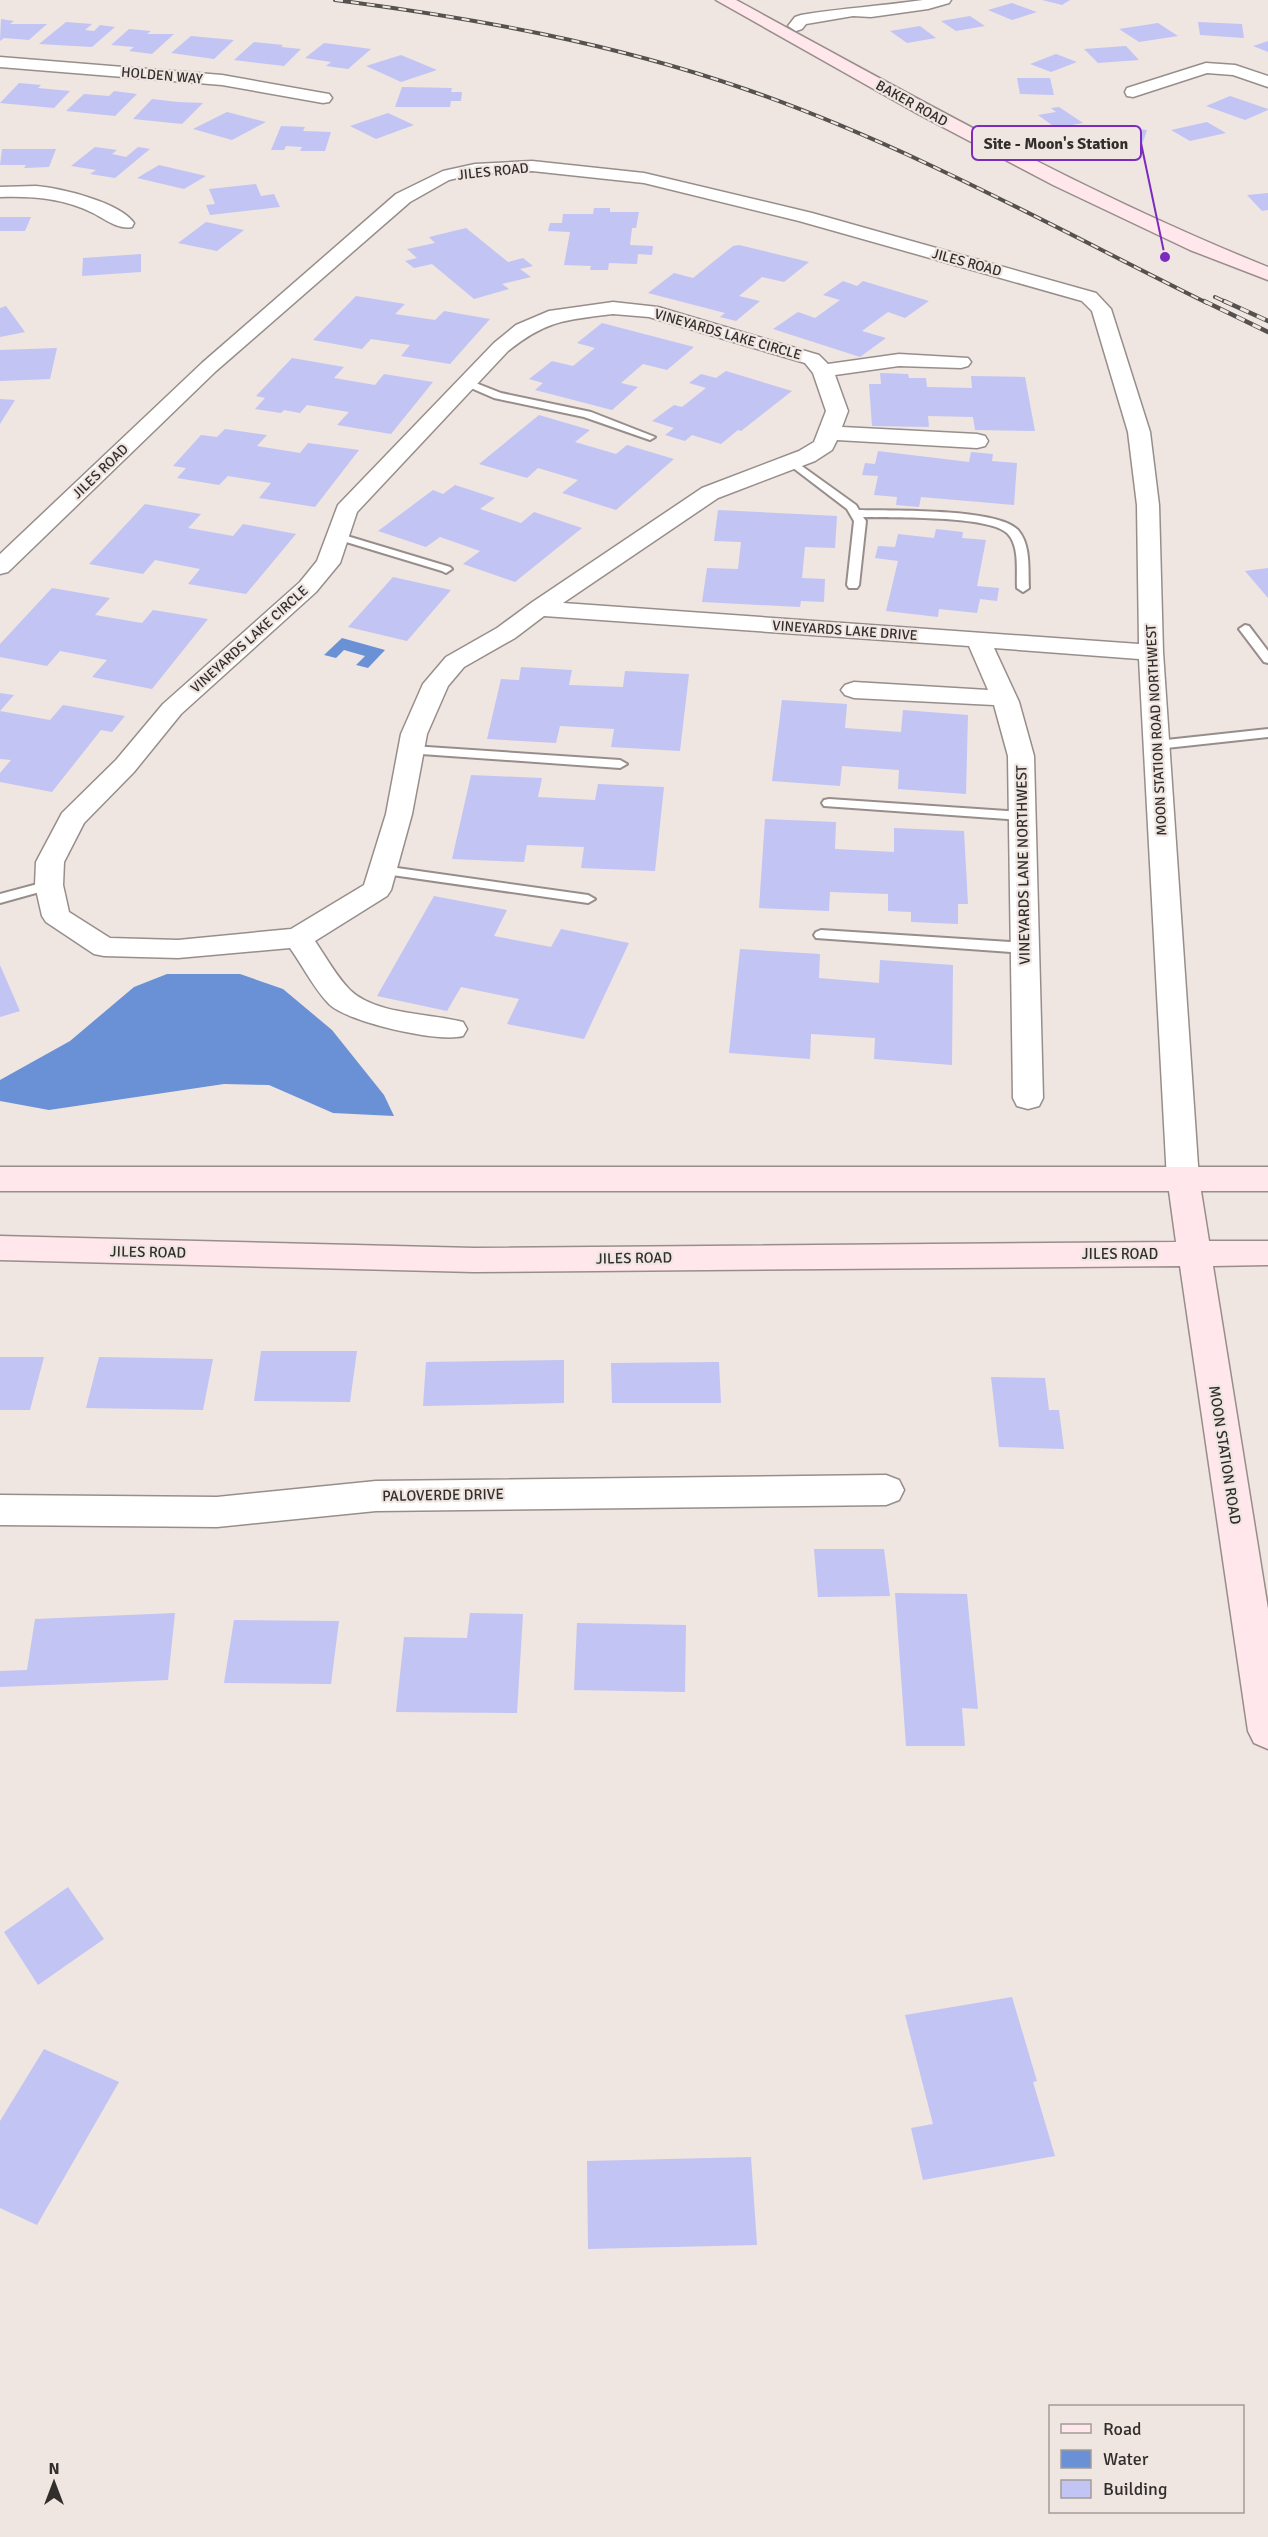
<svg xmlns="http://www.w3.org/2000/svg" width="1268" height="2537" font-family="Signika,sans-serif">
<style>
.water{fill:#6a91d6}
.building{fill:#c2c4f4}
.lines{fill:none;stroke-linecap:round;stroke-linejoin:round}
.lane-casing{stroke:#978e8b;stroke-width:4}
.street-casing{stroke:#978e8b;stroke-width:3}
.secondary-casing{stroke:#978e8b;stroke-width:3}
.lane{fill:#fff;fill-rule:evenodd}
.street{fill:#fff;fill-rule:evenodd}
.secondary{fill:#ffe7ec;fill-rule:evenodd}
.rail-far1-casing{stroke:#55514e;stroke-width:4}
.rail-casing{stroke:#55514e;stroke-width:4.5}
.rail-far1{stroke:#efe5e1;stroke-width:2;stroke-dasharray:8;stroke-linecap:butt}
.rail{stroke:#efe5e1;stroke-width:3;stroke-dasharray:9;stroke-linecap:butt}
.labels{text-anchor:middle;stroke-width:4.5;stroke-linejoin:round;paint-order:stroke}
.far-street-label{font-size:14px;fill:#312e2c;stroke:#efe5e1}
.street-label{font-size:15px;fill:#312e2c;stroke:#efe5e1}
.leader{fill:none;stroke:#7b2cbf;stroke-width:2}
.callout-dot{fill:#7b2cbf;stroke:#efe5e1;stroke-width:2}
.callout{fill:#efe5e1;stroke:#7b2cbf;stroke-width:2}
.callout-label{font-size:16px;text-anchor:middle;font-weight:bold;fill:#312e2c}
</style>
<rect width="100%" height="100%" fill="#efe5e1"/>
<path class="water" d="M 342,638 L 385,650 L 368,668 L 356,665 L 365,656 L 344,650 L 336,658 L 324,655 Z
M 167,974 L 240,974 L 283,989 L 332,1030 L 384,1095 L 394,1116 L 333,1113 L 269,1085 L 224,1084 L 49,1110 L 0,1101 L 0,1080 L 70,1041 L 134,987 Z"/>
<path class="building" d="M 1042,0 L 1070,0 L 1062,5 Z
M 1012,3 L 1037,12 L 1012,20 L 988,10 Z
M 970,16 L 985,26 L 956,31 L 941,21 Z
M 1,19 L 14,21 L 10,24 L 47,24 L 29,40 L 4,38 L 0,41 Z
M 66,22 L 92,24 L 85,30 L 94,31 L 100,25 L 115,27 L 92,47 L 39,44 Z
M 1198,22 L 1242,24 L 1244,38 L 1200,35 Z
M 1158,23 L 1178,36 L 1139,42 L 1119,29 Z
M 920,26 L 936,38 L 907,43 L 890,31 Z
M 129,29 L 151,31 L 147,34 L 174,34 L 152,54 L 129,51 L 134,47 L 111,45 Z
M 191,36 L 234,40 L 214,59 L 171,53 Z
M 1268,41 L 1268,52 L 1253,46 Z
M 254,42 L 283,45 L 281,47 L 301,49 L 284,66 L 234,60 Z
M 324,43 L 349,46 L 371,49 L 348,69 L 326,66 L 331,62 L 305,58 Z
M 1126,46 L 1139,60 L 1098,63 L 1084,49 Z
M 1056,54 L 1077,62 L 1051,72 L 1030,64 Z
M 401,55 L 437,70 L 401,82 L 366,66 Z
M 1017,78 L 1050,78 L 1054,95 L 1020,94 Z
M 19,83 L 41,85 L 38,88 L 70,91 L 54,108 L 0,103 Z
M 402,87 L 452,88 L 451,92 L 462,92 L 461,101 L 451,101 L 450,107 L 395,107 Z
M 114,91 L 137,94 L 115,116 L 66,111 L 84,94 L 109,96 Z
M 1230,96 L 1268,109 L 1268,110 L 1245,120 L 1206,106 Z
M 152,99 L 178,102 L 203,103 L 182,124 L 133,119 Z
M 1059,107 L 1083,123 L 1056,128 L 1038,115 L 1056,112 L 1051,108 Z
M 227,112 L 266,122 L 232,140 L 193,129 Z
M 388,113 L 414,125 L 376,139 L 350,126 Z
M 1207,122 L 1226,133 L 1190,141 L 1171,130 Z
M 1101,125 L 1147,130 L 1142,145 L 1096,140 Z
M 281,126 L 305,127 L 303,131 L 331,132 L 325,151 L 300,151 L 302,147 L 286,146 L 284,150 L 271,150 Z
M 95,147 L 117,150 L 112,154 L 126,157 L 138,147 L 150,149 L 115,178 L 90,174 L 96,170 L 71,166 Z
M 2,149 L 56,149 L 49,167 L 24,168 L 26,165 L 0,165 Z
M 159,165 L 206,176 L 184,189 L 137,178 Z
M 256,184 L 261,196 L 274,194 L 280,207 L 210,215 L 206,205 L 215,204 L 209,189 Z
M 1268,193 L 1268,210 L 1262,211 L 1247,195 Z
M 594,208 L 610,208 L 610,212 L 639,212 L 636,228 L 632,228 L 630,245 L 653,246 L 652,255 L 638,254 L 637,264 L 609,263 L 608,270 L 590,270 L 591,266 L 564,265 L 570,232 L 548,231 L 550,223 L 562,223 L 563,214 L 593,214 Z
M 0,217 L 31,217 L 25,231 L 0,231 Z
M 206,222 L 244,230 L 217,251 L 178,243 Z
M 466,228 L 508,262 L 523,258 L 533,266 L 520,269 L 531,277 L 502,284 L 509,289 L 474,299 L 432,264 L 414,268 L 405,261 L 417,258 L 407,249 L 435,243 L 429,237 Z
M 739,245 L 809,262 L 784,282 L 762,277 L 739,296 L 760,301 L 736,321 L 720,317 L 725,313 L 648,293 L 674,273 L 693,278 L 733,246 Z
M 141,254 L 141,272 L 82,276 L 83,258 Z
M 843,281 L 857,286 L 863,281 L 929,301 L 905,318 L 888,312 L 862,331 L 886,338 L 860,357 L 773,329 L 798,312 L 815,318 L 840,300 L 823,295 Z
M 356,296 L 405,304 L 395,314 L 435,320 L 444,311 L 490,319 L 450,364 L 401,356 L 410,345 L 371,339 L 362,349 L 313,340 Z
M 6,306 L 25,332 L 0,337 L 0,308 Z
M 602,323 L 694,347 L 667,370 L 643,364 L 621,383 L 638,387 L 612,410 L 535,390 L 543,383 L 529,379 L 552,361 L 573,366 L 595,348 L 577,343 Z
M 57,348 L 50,379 L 0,381 L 0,350 Z
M 292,358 L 344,367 L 334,378 L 375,385 L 384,374 L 433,382 L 391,434 L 337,425 L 349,412 L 307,405 L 300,413 L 284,410 L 281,413 L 255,409 L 265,398 L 256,396 Z
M 726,371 L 792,391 L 741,431 L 738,430 L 721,444 L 692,435 L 685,441 L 665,435 L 674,428 L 652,421 L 674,405 L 682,407 L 706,388 L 689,383 L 701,374 L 716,378 Z
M 880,373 L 908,374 L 909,378 L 926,378 L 927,387 L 972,388 L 971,376 L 1025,377 L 1035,431 L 975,430 L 973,417 L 928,416 L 929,427 L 872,426 L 869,384 L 881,384 Z
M 0,399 L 15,400 L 0,424 Z
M 539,415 L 590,430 L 575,442 L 616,454 L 627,445 L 674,459 L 616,510 L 562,493 L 578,480 L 538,468 L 527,478 L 479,464 Z
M 225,429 L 267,435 L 257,446 L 300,453 L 308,443 L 359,450 L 315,507 L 259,498 L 271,483 L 228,476 L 219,485 L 177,478 L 186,468 L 173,466 L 201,435 L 217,437 Z
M 878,451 L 969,462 L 971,452 L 993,454 L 992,461 L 1017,463 L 1014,505 L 921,497 L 919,507 L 896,505 L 897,497 L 874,495 L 878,476 L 862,475 L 865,463 L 875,464 Z
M 455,485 L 495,498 L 480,509 L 521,523 L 534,512 L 582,528 L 515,582 L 463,564 L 480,551 L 440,537 L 426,547 L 378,531 L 433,490 L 443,494 Z
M 145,504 L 201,514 L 188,528 L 233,536 L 243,524 L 296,534 L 246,594 L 188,584 L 200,569 L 155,560 L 143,574 L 89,564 Z
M 718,510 L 837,516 L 835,548 L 805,547 L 802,578 L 825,579 L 824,602 L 801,601 L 800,607 L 702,602 L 707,568 L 738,569 L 741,542 L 714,541 Z
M 936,529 L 963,532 L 962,538 L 986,540 L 977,586 L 999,588 L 997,601 L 980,599 L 977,613 L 939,609 L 938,617 L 886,611 L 898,561 L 875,558 L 878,546 L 895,547 L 898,534 L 934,538 Z
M 1268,568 L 1268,598 L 1245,571 Z
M 393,577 L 451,590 L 407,641 L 348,627 Z
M 52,588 L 110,598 L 95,615 L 142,623 L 153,610 L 208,619 L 152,689 L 92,677 L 107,660 L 60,651 L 47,666 L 0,657 L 0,644 Z
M 521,667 L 572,670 L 569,685 L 623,687 L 625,671 L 689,674 L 680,751 L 611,747 L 614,729 L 560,726 L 556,743 L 487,739 L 501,679 L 519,680 Z
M 0,693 L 14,695 L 0,711 L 50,720 L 63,705 L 125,716 L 112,732 L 101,730 L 52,792 L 0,782 L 0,773 L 11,760 L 0,759 Z
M 782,700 L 847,704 L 845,728 L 901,732 L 903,710 L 968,715 L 966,794 L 898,789 L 899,770 L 842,766 L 840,786 L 772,781 Z
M 471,775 L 542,778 L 538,797 L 595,800 L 598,784 L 664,787 L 655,871 L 581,868 L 584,847 L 527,845 L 524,862 L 452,859 Z
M 765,819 L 836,822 L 835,849 L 894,852 L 894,828 L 964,831 L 968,904 L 958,904 L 958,924 L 911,922 L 911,912 L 888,911 L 888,894 L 830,892 L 829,911 L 759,908 Z
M 434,896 L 507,910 L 494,936 L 551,947 L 561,929 L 629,943 L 584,1039 L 507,1024 L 519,999 L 461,987 L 447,1011 L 377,996 Z
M 740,949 L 820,954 L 819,978 L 879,983 L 880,960 L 953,965 L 952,1065 L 874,1059 L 875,1038 L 811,1034 L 810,1059 L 729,1053 Z
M 0,965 L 20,1011 L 0,1017 Z
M 261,1351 L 357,1351 L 350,1402 L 254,1401 Z
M 0,1357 L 44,1357 L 30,1410 L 0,1410 Z
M 99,1357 L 213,1359 L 203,1410 L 86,1408 Z
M 564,1360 L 564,1403 L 423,1406 L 426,1362 Z
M 719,1362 L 721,1403 L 612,1403 L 611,1363 Z
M 991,1377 L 1045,1378 L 1049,1410 L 1059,1410 L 1064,1449 L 999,1447 Z
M 814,1549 L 884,1549 L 890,1596 L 818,1597 Z
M 895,1593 L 967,1594 L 978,1709 L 962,1708 L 965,1746 L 906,1746 Z
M 175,1613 L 168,1680 L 0,1687 L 0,1671 L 27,1670 L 35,1619 Z
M 470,1613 L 523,1614 L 517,1713 L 396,1712 L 404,1637 L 467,1638 Z
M 234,1620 L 339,1621 L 331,1684 L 224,1683 Z
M 577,1623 L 686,1625 L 685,1692 L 574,1690 Z
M 68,1887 L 104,1939 L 38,1985 L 4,1932 Z
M 1012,1997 L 1037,2081 L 1033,2082 L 1055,2156 L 923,2180 L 911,2128 L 933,2124 L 905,2015 Z
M 44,2049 L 119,2082 L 37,2225 L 0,2208 L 0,2121 Z
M 751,2157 L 757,2245 L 588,2249 L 587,2161 Z"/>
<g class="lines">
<defs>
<path id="lane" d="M 468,380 L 501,393 L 591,412 L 655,437 L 650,440 L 584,417 L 494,398 L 464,385 L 463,383 Z
M 792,459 L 856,505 L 859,510 C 892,511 997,508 1018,530 C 1031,545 1028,569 1029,588 L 1023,592 L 1017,588 C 1016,572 1020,547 1008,534 C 991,515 892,518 863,517 L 866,521 L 859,585 L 857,588 L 849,588 L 847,585 L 854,521 L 847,509 L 788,464 L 786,462 Z
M 337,533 L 450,567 L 452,569 L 446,573 L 442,571 L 333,538 L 331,536 Z
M 1245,625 L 1249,626 L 1268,651 L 1268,663 L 1264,662 L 1239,629 Z
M 1268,729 L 1268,737 L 1157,749 L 1151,745 L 1157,741 Z
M 412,746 L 620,760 L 627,764 L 620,768 L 407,753 L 406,750 L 407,747 Z
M 829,799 L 1022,812 L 1029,816 L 1022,820 L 824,806 L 822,803 L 824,800 Z
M 383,866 L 588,895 L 595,899 L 588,903 L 378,873 L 376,870 L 378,867 Z
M 49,881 L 56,885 L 54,888 L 0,903 L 0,894 Z
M 821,930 L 1025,943 L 1032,948 L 1025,953 L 816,938 L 814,935 L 816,932 Z"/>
<path id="street" d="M 923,0 L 951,0 L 949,3 L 928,9 L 871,17 L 853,16 L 806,24 L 802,29 L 796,31 L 788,26 L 795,17 L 801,15 C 842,8 882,6 923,0 Z
M 0,57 L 222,75 L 323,93 L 329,94 L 332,98 L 329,102 L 323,103 L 222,85 L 0,67 Z
M 1206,63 L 1235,65 L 1268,76 L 1268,87 L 1233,75 L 1207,73 L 1133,97 L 1127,96 L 1125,92 L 1127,88 Z
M 532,161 L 644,173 L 812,213 L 1096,293 L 1111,309 L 1150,432 L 1159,505 L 1163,652 L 1199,1180 L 1194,1188 L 1183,1192 L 1172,1188 L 1167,1180 L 1139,659 L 994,648 L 1019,702 L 1034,756 L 1043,1098 L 1039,1106 L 1028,1109 L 1017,1106 L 1013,1098 L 1008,756 L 994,705 L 854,698 L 845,695 L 841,690 L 845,685 L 854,682 L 988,690 L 969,646 L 544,616 L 515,638 L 464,667 L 448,686 L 427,734 L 412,814 L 391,890 L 387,896 L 315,941 C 326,957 336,976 350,990 C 376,1015 429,1013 463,1022 L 467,1029 L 463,1036 C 438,1043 349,1022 330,1005 C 314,989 303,966 290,948 L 178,958 L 104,956 L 94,954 L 46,922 L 42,916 L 35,885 L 36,862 L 62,813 L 116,760 L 163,704 L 300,582 L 317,561 L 338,505 L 494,343 L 516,325 L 549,311 L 613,302 L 658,307 L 819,355 L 828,364 L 899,354 L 968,358 L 971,362 L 968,366 L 961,368 L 899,366 L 835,375 L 848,411 L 842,427 L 977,434 L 985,436 L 988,441 L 985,446 L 977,448 L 837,440 L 832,450 L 815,461 L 718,498 L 563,603 L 1139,644 L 1137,505 L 1128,432 L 1092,311 L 1082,301 L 799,221 L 644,183 L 532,171 L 475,174 L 449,180 L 410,202 L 216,371 L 8,572 L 0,574 L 0,554 L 202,363 L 396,194 L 443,171 L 475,164 ZM 613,314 L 649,317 L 805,363 L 813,373 L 826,411 L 814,442 L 799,451 L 702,488 L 531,603 L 497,628 L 446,657 L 423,684 L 401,734 L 386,814 L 364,885 L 291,929 L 178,940 L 110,938 L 69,912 L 63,885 L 64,862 L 84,823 L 134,772 L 181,714 L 316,592 L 340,563 L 357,512 L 508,351 C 547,320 565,320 613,314 Z
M 36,186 C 60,188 120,202 134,223 L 132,227 C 118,230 105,219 93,213 C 63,198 33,196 0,197 L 0,187 Z
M 886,1475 L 899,1480 L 904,1490 L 899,1500 L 886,1505 L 376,1511 L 217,1527 L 0,1525 L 0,1495 L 217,1497 L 376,1481 Z"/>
<path id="secondary" d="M 716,0 L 736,0 C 911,95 1083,193 1268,267 L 1268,280 L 1190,250 L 1053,185 L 918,114 Z
M 0,1167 L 1268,1167 L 1268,1191 L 1201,1191 L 1209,1241 L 1268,1241 L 1268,1265 L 1213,1266 L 1268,1609 L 1268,1749 L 1254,1743 L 1248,1731 L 1180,1266 L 474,1272 L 0,1260 L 0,1236 L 474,1248 L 1176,1242 L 1169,1191 L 0,1191 Z"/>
</defs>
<use href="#lane" class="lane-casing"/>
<use href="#street" class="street-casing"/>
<use href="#secondary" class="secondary-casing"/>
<use href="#lane" class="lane"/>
<use href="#street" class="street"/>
<use href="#secondary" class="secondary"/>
<defs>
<path id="rail-far1" d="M 335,0 C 474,18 612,43 745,89 C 907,145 1055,228 1207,303
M 1215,297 L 1228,303"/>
<path id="rail" d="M 1204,301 L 1268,332
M 1224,301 L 1268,321"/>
</defs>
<use href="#rail-far1" class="rail-far1-casing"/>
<use href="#rail" class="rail-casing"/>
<use href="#rail-far1" class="rail-far1"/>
<use href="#rail" class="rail"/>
</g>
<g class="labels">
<g class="far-street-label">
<text transform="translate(162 75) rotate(5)" y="5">HOLDEN WAY</text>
<text transform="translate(912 103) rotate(29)" y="5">BAKER ROAD</text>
<text transform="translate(493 171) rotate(-6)" y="5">JILES ROAD</text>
<text transform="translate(967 262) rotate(15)" y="5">JILES ROAD</text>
<text transform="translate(728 334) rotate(16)" y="5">VINEYARDS LAKE CIRCLE</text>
<text transform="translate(100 471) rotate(-44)" y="5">JILES ROAD</text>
<text transform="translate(845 630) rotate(4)" y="5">VINEYARDS LAKE DRIVE</text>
<text transform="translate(249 639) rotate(-42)" y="5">VINEYARDS LAKE CIRCLE</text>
<text transform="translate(1156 730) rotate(-93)" y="5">MOON STATION ROAD NORTHWEST</text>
</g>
<g class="street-label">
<text transform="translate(1023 865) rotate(-91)" y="5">VINEYARDS LANE NORTHWEST</text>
<text transform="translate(148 1252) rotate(1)" y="5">JILES ROAD</text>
<text x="1120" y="1259">JILES ROAD</text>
<text transform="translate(634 1258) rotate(-1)" y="5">JILES ROAD</text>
<text transform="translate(1225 1455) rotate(81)" y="5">MOON STATION ROAD</text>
<text transform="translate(443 1495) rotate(-1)" y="5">PALOVERDE DRIVE</text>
</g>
</g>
<path class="leader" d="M1165 257L1141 143"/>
<circle class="callout-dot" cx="1165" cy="257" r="6"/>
<rect class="callout" x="972" y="126" width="169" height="34" rx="6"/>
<g class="callout-label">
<text x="1056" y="149">Site - Moon's Station</text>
</g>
<rect x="1049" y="2405" width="195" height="108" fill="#efe5e1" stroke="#a39c99" stroke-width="1.5"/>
<rect x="1061" y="2424" width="30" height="9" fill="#ffe7ec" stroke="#a39c99" stroke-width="1.5"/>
<text x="1103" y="2435" font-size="18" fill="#312e2c">Road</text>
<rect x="1061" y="2450" width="30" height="18" fill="#6a91d6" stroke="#a39c99" stroke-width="1.5"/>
<text x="1103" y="2465" font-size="18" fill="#312e2c">Water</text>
<rect x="1061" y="2480" width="30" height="18" fill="#c2c4f4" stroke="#a39c99" stroke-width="1.5"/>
<text x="1103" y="2495" font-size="18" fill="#312e2c">Building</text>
<g transform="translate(54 2483)" stroke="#efe5e1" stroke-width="4.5" paint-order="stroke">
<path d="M0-4.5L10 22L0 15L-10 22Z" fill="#312e2c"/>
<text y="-9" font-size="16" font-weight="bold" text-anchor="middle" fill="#312e2c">N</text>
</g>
</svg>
